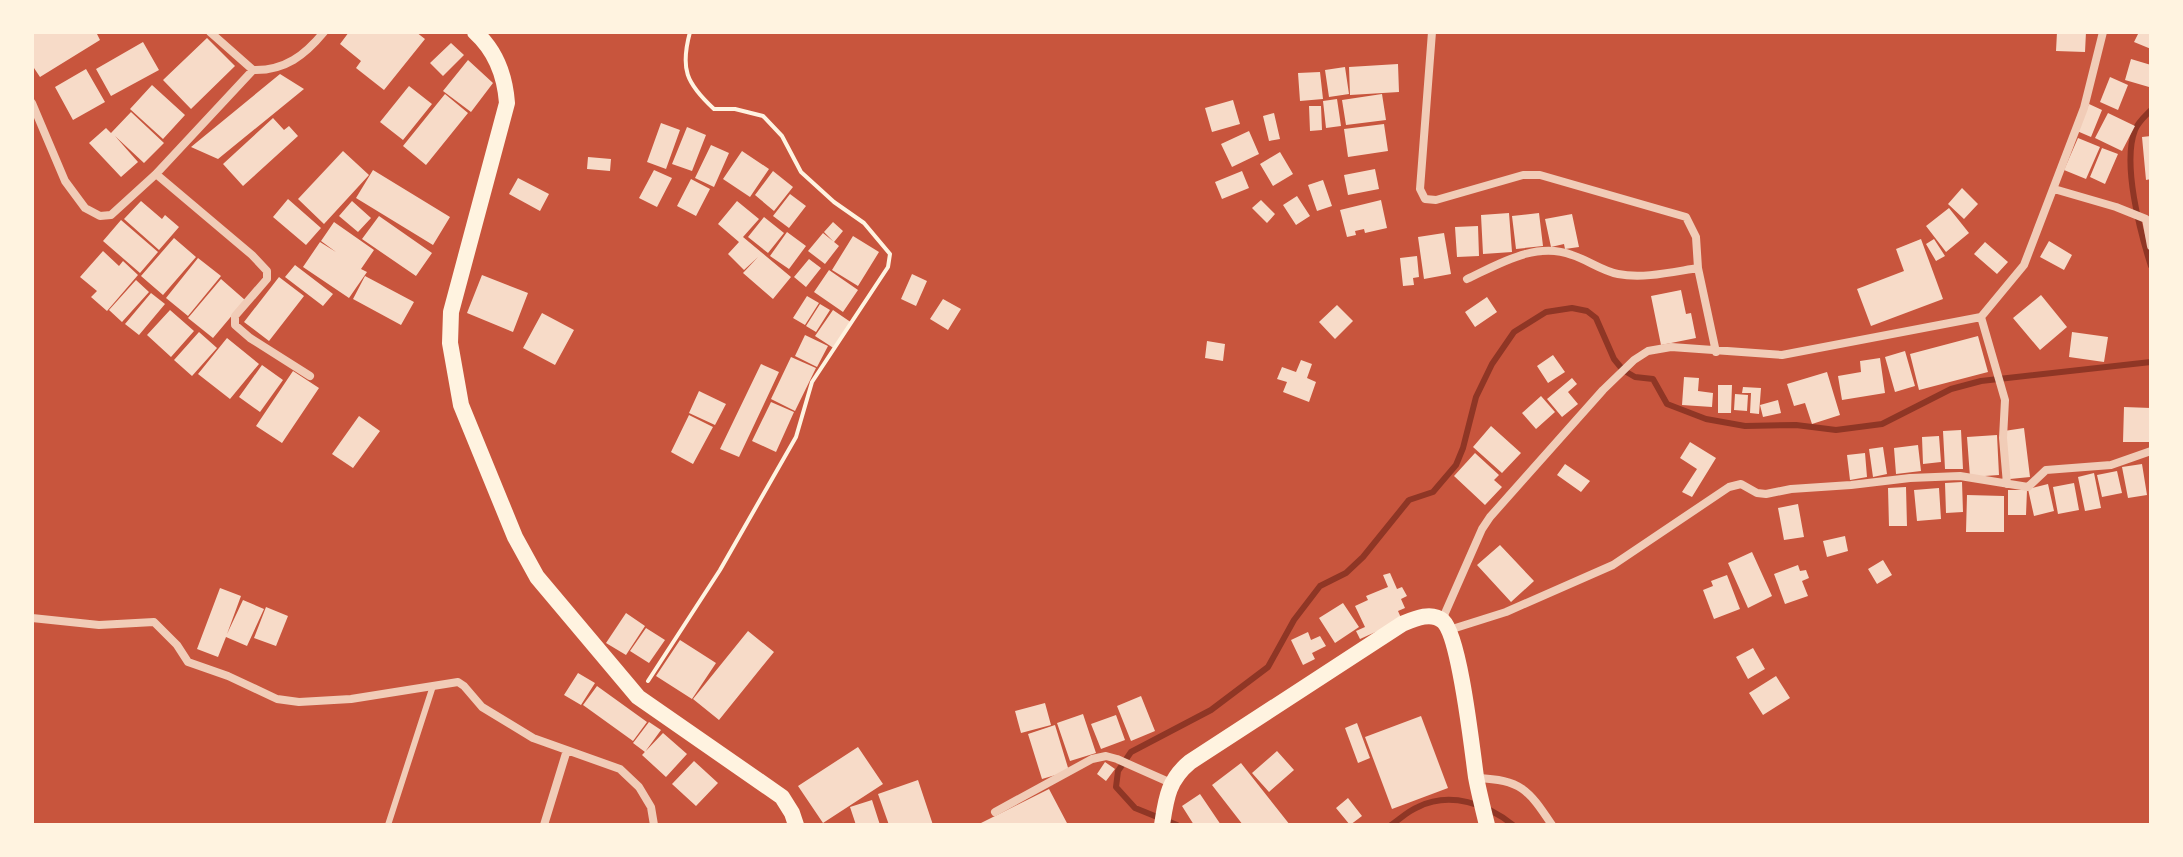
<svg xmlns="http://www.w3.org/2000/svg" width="2183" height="857" font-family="'IBM Plex Sans',sans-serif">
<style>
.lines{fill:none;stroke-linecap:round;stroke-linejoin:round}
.stream{stroke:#8f3625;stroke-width:6}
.building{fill:#f7dbc8}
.path{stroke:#fff3e0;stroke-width:4}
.service{stroke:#f1ccb7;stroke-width:6}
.minor{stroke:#f1ccb7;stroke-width:8}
.secondary{stroke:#fff3e0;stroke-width:16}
</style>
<rect width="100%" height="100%" fill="#c8553d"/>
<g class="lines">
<path class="stream" d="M 2151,110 C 2145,116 2138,122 2135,130 C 2122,163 2140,232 2151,266
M 1177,825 L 1135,808 L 1116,787 L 1118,771 L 1131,752 L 1211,710 L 1268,667 L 1294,620 L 1320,586 L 1346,573 L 1363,557 L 1409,500 L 1433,492 L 1456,465 L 1463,448 L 1476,397 L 1492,364 L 1514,332 L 1546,312 L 1572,308 L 1587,311 L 1596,318 L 1614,359 L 1623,370 L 1635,377 L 1653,379 L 1667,404 L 1706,419 L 1745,426 L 1796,425 L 1836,430 L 1882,424 L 1951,389 L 1981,381 L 2151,362
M 1391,825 C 1400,819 1408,811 1418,807 C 1450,791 1487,804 1513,825"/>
</g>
<path class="building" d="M 32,32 L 96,32 L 100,40 L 40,77 L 32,65 Z
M 349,32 L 416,32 L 425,39 L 384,90 L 356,68 L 361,61 L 340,44 Z
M 2057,32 L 2086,32 L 2085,52 L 2056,51 Z
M 2139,32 L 2151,32 L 2151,49 L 2134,42 Z
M 207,38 L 235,66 L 191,109 L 163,80 Z
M 143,42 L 159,70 L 111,96 L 96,69 Z
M 451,43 L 464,55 L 443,76 L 430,63 Z
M 2131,59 L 2151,65 L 2149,87 L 2125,80 Z
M 468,60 L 493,83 L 471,112 L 443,91 Z
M 1398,64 L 1399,92 L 1350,95 L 1349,67 Z
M 1345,67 L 1349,94 L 1329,97 L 1325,70 Z
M 86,69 L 105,102 L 73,120 L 55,87 Z
M 1320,72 L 1323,99 L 1300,101 L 1298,73 Z
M 280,74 L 304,89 L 218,159 L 191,147 Z
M 2110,77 L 2128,85 L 2118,110 L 2100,102 Z
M 152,85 L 185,115 L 163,139 L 130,109 Z
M 409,86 L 432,104 L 403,140 L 380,122 Z
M 445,94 L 468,113 L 426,165 L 403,146 Z
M 1382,94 L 1386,120 L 1346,125 L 1342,100 Z
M 1337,99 L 1341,126 L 1326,128 L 1323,101 Z
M 1233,100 L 1240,124 L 1212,132 L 1205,108 Z
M 2089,104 L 2102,110 L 2091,137 L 2077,131 Z
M 1309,106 L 1321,106 L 1322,130 L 1310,131 Z
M 131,112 L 164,143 L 144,163 L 115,136 L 138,162 L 121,177 L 89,143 L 106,128 L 111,133 Z
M 1274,113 L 1280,139 L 1269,141 L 1263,116 Z
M 2108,113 L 2135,126 L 2122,151 L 2095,138 Z
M 273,118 L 284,130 L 289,126 L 298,136 L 243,186 L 223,164 Z
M 661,123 L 680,130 L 666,169 L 647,162 Z
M 1384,124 L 1388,151 L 1348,157 L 1344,129 Z
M 687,127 L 706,135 L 692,171 L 672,164 Z
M 1249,131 L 1259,154 L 1232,167 L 1221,144 Z
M 2151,136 L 2151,179 L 2146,180 L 2142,137 Z
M 2078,138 L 2100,147 L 2086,179 L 2064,170 Z
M 711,145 L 729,153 L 714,187 L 695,178 Z
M 2102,148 L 2118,154 L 2105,184 L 2090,177 Z
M 343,151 L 369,175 L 324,224 L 298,199 Z
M 742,151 L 769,169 L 750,197 L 723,179 Z
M 1280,152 L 1293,174 L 1273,186 L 1260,164 Z
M 588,157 L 611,159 L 610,171 L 587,169 Z
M 1375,169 L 1379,189 L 1348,195 L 1344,175 Z
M 373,170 L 450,217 L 433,245 L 356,198 Z
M 654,170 L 672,178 L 657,207 L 639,198 Z
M 773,171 L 793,187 L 774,211 L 755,195 Z
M 1242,171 L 1249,188 L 1222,199 L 1215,182 Z
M 518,178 L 549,194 L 540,211 L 509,194 Z
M 691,179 L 710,189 L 696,216 L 677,206 Z
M 1323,180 L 1332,206 L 1317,211 L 1308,185 Z
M 1962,188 L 1978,204 L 1964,219 L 1948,204 Z
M 790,194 L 806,206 L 789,228 L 773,216 Z
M 1297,196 L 1310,216 L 1296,225 L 1283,205 Z
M 288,199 L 321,228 L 306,245 L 273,217 Z
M 1261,200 L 1275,214 L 1267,223 L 1252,208 Z
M 1381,200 L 1387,228 L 1365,233 L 1364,229 L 1355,231 L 1356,235 L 1347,237 L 1340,210 Z
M 141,201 L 162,219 L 165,215 L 179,227 L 159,250 L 124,219 Z
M 352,201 L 371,218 L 358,232 L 339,216 Z
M 737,201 L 759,219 L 743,237 L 791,277 L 773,299 L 743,273 L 758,257 L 744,270 L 728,254 L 739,242 L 718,224 Z
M 1949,208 L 1969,233 L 1946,252 L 1926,226 Z
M 1509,213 L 1512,252 L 1483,254 L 1481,215 Z
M 1539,213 L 1543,246 L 1516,249 L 1512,216 Z
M 1572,214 L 1579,247 L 1565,249 L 1564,244 L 1551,247 L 1545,219 Z
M 379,216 L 432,253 L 416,276 L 362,239 Z
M 764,217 L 784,233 L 768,253 L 748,237 Z
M 121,220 L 158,252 L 140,273 L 103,241 Z
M 334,222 L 374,250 L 361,269 L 367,272 L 349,298 L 303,267 L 320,242 L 336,252 L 321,241 Z
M 833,222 L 843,231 L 834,242 L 824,232 Z
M 1478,226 L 1479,256 L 1457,257 L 1455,227 Z
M 787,232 L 806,246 L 789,269 L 770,256 Z
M 823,233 L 839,246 L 825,264 L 808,251 Z
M 1444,233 L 1451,274 L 1424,279 L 1418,237 Z
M 853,236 L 879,252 L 858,286 L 832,270 Z
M 174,238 L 196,257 L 163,295 L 141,276 Z
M 1921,239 L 1943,299 L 1871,326 L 1857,289 L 1904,271 L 1896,249 Z
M 1934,239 L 1945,256 L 1936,261 L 1926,244 Z
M 2049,241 L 2072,255 L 2064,270 L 2040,257 Z
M 1985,242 L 2008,262 L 1997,274 L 1974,254 Z
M 103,251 L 119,266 L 123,261 L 138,275 L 107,311 L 91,297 L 97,291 L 80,277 Z
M 1417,256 L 1419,277 L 1413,278 L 1414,285 L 1403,286 L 1400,258 Z
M 198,258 L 221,276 L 188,316 L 166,298 Z
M 809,259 L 821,268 L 806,287 L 794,277 Z
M 295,265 L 333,294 L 323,306 L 285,277 Z
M 829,270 L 858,290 L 843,312 L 814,292 Z
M 912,274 L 927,281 L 916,306 L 901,299 Z
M 482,275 L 528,293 L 513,332 L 467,313 Z
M 365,276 L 414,302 L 401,325 L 353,299 Z
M 279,277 L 304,296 L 269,341 L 244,322 Z
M 221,279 L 245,300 L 213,338 L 188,318 Z
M 136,280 L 149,292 L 122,322 L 109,310 Z
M 1681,290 L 1686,314 L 1691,313 L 1696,338 L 1661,345 L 1651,296 Z
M 151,293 L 165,304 L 139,335 L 125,324 Z
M 2041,295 L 2067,327 L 2040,350 L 2013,318 Z
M 807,296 L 819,303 L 805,325 L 793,318 Z
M 1487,297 L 1497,312 L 1475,327 L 1465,312 Z
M 943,299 L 961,309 L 948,330 L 930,319 Z
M 820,304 L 830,310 L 816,332 L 806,326 Z
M 1337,305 L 1353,321 L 1335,339 L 1319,322 Z
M 170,310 L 194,331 L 171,357 L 147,335 Z
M 833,310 L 852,323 L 835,349 L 815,336 Z
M 542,313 L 574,330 L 555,365 L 523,348 Z
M 199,332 L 217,348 L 192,376 L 174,360 Z
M 2072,332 L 2108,337 L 2104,362 L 2069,357 Z
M 805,335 L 828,346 L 817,367 L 795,356 Z
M 1978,336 L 1988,372 L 1919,390 L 1910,354 Z
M 227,338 L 259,364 L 230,399 L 198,374 Z
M 1207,341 L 1225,344 L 1223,361 L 1205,358 Z
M 1905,351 L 1915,386 L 1895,392 L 1885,357 Z
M 1553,355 L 1565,372 L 1548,383 L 1537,366 Z
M 791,357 L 816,368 L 795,411 L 771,399 Z
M 1880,358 L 1885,393 L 1842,400 L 1838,376 L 1861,372 L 1860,361 Z
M 1301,360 L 1312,364 L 1307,378 L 1316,382 L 1309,402 L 1283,392 L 1287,382 L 1277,379 L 1282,367 L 1296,372 Z
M 761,364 L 779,372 L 739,457 L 720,449 Z
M 262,365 L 283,380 L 260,412 L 239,397 Z
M 293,371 L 319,388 L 282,443 L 256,426 Z
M 1827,372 L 1840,415 L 1812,424 L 1805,403 L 1794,406 L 1787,384 Z
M 1684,377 L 1699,378 L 1698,391 L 1713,393 L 1712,407 L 1682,405 Z
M 1572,378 L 1577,384 L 1568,392 L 1578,404 L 1562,417 L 1547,399 Z
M 1718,385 L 1732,385 L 1731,413 L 1718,413 Z
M 1743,387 L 1761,388 L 1759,414 L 1750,413 L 1751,393 L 1742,393 Z
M 699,391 L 726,404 L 715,425 L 689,413 Z
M 1735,394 L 1748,395 L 1747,411 L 1734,410 Z
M 1541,396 L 1555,412 L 1536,429 L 1522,413 Z
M 1778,400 L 1781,413 L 1763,417 L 1760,405 Z
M 771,402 L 794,412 L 776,452 L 752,441 Z
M 2124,407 L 2151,408 L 2151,442 L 2123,442 Z
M 689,415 L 713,427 L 693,464 L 671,452 Z
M 359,416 L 380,431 L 353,468 L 332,454 Z
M 1491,426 L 1521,453 L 1502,473 L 1473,447 Z
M 2024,428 L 2030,477 L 2010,479 L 2004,431 Z
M 1961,430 L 1963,469 L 1945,469 L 1943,431 Z
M 1997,435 L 1999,475 L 1970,477 L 1967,437 Z
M 1939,436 L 1941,462 L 1923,464 L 1922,437 Z
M 1690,442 L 1716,458 L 1692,497 L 1682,492 L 1697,469 L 1680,458 Z
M 1918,445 L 1921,471 L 1896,474 L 1894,448 Z
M 1883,447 L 1887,474 L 1873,477 L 1869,449 Z
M 1475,453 L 1499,475 L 1494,480 L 1502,487 L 1485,505 L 1454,476 Z
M 1865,453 L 1867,477 L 1850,480 L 1847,455 Z
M 1565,464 L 1590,481 L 1581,492 L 1557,475 Z
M 2142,464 L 2147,495 L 2128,498 L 2122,467 Z
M 2117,471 L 2122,493 L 2102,497 L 2097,475 Z
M 2094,473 L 2101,508 L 2085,511 L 2078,477 Z
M 1962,482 L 1963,512 L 1946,513 L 1945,483 Z
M 2074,483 L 2079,510 L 2058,514 L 2053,487 Z
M 2048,484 L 2054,511 L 2034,516 L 2028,489 Z
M 1906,487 L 1907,526 L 1889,526 L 1888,488 Z
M 1939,488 L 1941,519 L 1917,521 L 1914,490 Z
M 2008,490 L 2027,490 L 2026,515 L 2008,515 Z
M 1967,495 L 2004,496 L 2004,532 L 1966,532 Z
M 1798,504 L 1804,537 L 1784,540 L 1778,508 Z
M 1845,536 L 1848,551 L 1827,557 L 1823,541 Z
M 1500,545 L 1534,581 L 1511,602 L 1477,565 Z
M 1752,552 L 1772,596 L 1748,608 L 1728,563 Z
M 1883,560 L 1892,575 L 1877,584 L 1868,569 Z
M 1798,565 L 1800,571 L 1806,570 L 1809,578 L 1802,581 L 1808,596 L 1785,604 L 1774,574 Z
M 1390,573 L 1397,589 L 1402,587 L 1407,596 L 1401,599 L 1405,608 L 1398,611 L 1402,620 L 1360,639 L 1356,631 L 1365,627 L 1355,606 L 1368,600 L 1366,596 L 1388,587 L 1383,575 Z
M 1727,575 L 1740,609 L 1714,619 L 1703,590 L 1713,586 L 1711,581 Z
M 220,588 L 241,596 L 227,634 L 243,600 L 264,609 L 247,646 L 226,637 L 218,657 L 197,649 Z
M 1343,603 L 1359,627 L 1335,643 L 1319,618 Z
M 266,607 L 288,616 L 276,646 L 254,638 Z
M 626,613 L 645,626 L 626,655 L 606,643 Z
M 646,628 L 665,640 L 649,663 L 630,651 Z
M 748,631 L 774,652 L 719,720 L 693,699 Z
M 1308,632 L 1311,640 L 1320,636 L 1326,646 L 1312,653 L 1315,659 L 1303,665 L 1291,640 Z
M 680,640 L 716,663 L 692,699 L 656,676 Z
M 1753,648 L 1765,669 L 1748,679 L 1736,657 Z
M 578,673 L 595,683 L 581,705 L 564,695 Z
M 1776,676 L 1790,698 L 1763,715 L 1749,693 Z
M 597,686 L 647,722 L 633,741 L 583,705 Z
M 1141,696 L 1155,731 L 1131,741 L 1117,706 Z
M 1045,703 L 1051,725 L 1021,733 L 1015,711 Z
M 1083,714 L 1096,753 L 1070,761 L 1057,723 Z
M 1116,715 L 1125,740 L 1101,749 L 1091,724 Z
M 1421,716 L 1448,788 L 1392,809 L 1365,737 Z
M 649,722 L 661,730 L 645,752 L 633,743 Z
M 1357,723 L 1370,758 L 1358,763 L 1345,728 Z
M 1055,725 L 1069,771 L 1042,779 L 1028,734 Z
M 663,733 L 687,754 L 666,777 L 642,755 Z
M 858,747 L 883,784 L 823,823 L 798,786 Z
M 1277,751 L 1294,770 L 1269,792 L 1252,773 Z
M 694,761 L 718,783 L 696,806 L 672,784 Z
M 1105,762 L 1115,769 L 1106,781 L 1097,774 Z
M 1241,763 L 1290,825 L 1243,825 L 1212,785 Z
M 918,780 L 933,825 L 889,825 L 878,794 Z
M 1049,789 L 1068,825 L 977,825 Z
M 1200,794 L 1221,825 L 1194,825 L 1182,806 Z
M 1348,798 L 1362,816 L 1350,825 L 1336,808 Z
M 872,800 L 880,825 L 856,825 L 850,807 Z"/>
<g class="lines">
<path class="path" d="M 648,681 L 720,570 L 796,437 L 812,382 L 888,267 L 890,254 L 864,223 L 834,202 L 801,172 L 782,136 L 763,116 L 735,109 L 714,109 C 686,83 680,69 690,32"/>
<path class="service" d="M 388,825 L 433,686"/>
<path class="minor" d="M 210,32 L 253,70 C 285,71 305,55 324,32
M 1432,32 L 1420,189 L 1425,199 L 1436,200 L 1523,175 L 1540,175 L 1686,217 L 1696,237 L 1698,268 L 1716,352
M 32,103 L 65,181 L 85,208 L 100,216 L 111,215 L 156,174 L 253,70
M 156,174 L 252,255 L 267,271 L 267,279 L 235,316 L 235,325 L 250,338 L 310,376
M 2054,189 L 2116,207 L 2146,219 L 2151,246
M 1467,279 C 1499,264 1536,241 1572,255 C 1588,260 1602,271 1618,274 C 1643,279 1672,272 1698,268
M 1981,317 L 2005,400 L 2003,438 L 2007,484
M 32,618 L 99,625 L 154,622 L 177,645 L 188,662 L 228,676 L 277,699 L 299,702 L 351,699 L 458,682 L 464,686 L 482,707 L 533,738 L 620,769 L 639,787 L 651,807 L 654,825
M 1442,620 L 1482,529 L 1490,517 L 1603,390 L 1634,360 L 1648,351 L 1671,347 L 1782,355 L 1981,317 L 2024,265 L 2084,108 L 2103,32
M 1449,630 L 1506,612 L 1613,565 L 1729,487 L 1741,484 L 1757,493 L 1766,494 L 1791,489 L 1851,485 L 1910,478 L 1960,476 L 2028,487 L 2046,470 L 2111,465 L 2151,451
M 1477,778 C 1521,780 1528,789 1552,825
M 995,812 L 1092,759 L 1106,756 L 1117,759 L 1171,783
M 544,825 L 567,750"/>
<path class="secondary" d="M 475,32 C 496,51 505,76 507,103 L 451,312 L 450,343 L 461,405 L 515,537 L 537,577 L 638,697 L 782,797 L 792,813 L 796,825
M 1162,825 C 1166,799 1168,780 1190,762 L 1402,624 C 1414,619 1431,611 1443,621 C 1460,637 1472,749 1476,777 C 1479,793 1483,809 1487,825"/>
</g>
<rect width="2183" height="857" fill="none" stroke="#fff3e0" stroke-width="68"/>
</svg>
